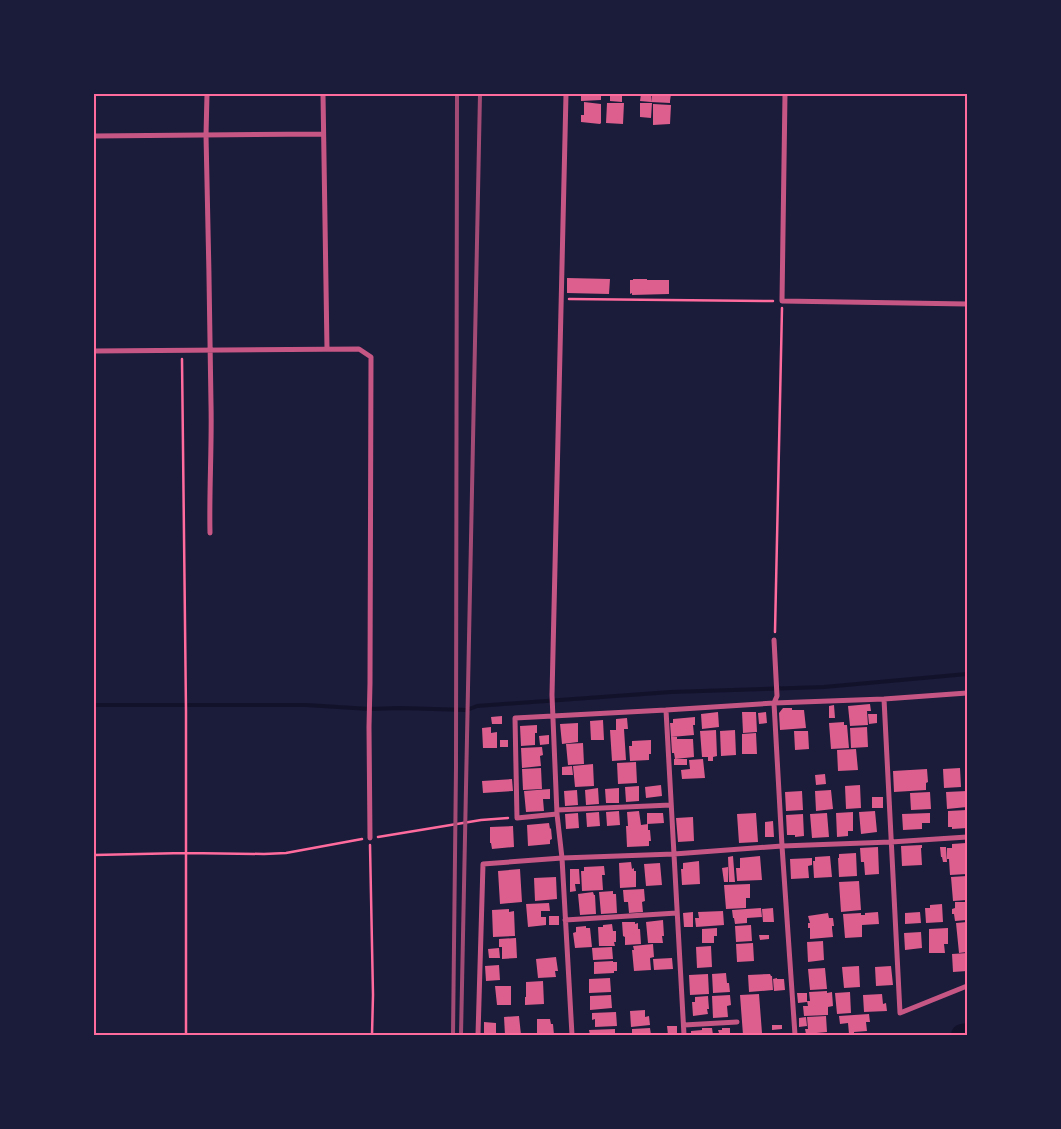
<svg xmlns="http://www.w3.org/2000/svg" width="1061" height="1129" font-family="'Exo 2',sans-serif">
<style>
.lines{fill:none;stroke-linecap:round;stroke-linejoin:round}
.stream{stroke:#12122b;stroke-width:4}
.river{stroke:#12122b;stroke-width:22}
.building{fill:#dd5f8e}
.path{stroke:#ff6b9d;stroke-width:2.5}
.minor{stroke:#c65784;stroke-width:5}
.rail{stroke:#a44b75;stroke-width:4}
.neatline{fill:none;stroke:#ff6b9d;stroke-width:2}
</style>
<rect width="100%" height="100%" fill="#1b1b3a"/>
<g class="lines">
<path class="stream" d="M 94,705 L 306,705 L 370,709 L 400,708 L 467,710 L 477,706 L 671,692 L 824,687 L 967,674"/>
<path class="river" d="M 962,1035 L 967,1034"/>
</g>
<path class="building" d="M 581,94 L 601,94 L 601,100 L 581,101 Z
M 607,94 L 622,94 L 622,102 L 610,101 L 610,96 L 607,96 Z
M 641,94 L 651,94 L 651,102 L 640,101 Z
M 652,94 L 671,94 L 670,101 L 670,103 L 651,102 Z
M 584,102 L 601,104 L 601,123 L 600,124 L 581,122 L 581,115 L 584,115 Z
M 607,103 L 624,103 L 623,124 L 606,123 Z
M 640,103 L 652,103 L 651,118 L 640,117 Z
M 653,104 L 671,105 L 670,124 L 653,125 Z
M 567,278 L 610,279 L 609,294 L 567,293 Z
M 633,279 L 647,279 L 647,280 L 669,280 L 669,294 L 632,295 L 632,293 L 630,294 L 630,280 L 633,280 Z
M 870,704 L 871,711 L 867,711 L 868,725 L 850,726 L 848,706 Z
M 834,705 L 835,718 L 829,718 L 829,706 Z
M 783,708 L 792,708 L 792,710 L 804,710 L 806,728 L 780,730 L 779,713 Z
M 718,712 L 719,727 L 702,729 L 701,714 Z
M 742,712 L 756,712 L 757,732 L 743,733 Z
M 766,712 L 767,723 L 759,724 L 758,713 Z
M 868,714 L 877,714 L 877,723 L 869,724 Z
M 502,716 L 502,724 L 492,724 L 491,717 Z
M 695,717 L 695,725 L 693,725 L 694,735 L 671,737 L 670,723 L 673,723 L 673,719 Z
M 627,718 L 628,729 L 624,729 L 626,760 L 612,761 L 610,730 L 616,730 L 616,719 Z
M 603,720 L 604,740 L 591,740 L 590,721 Z
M 844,722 L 844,725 L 847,725 L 849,748 L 831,749 L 829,723 Z
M 578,723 L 578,742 L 562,744 L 560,724 Z
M 537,725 L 537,733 L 535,733 L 535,745 L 521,746 L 520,726 Z
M 491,727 L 491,733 L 497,732 L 497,748 L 483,748 L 482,728 Z
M 867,727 L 868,747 L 851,748 L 850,728 Z
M 716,730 L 717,756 L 713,757 L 713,761 L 708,761 L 708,757 L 702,757 L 700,731 Z
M 735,730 L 736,755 L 721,756 L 720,731 Z
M 794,731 L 808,731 L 809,749 L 795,750 Z
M 756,733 L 757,754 L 742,754 L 742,734 Z
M 549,735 L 549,744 L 540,745 L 539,736 Z
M 671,737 L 677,737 L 677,739 L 693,739 L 694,757 L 675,759 L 674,753 L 672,753 Z
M 500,740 L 508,740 L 508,747 L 500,747 Z
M 651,740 L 651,754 L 649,754 L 649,760 L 630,761 L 629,746 L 632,746 L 632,741 Z
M 583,743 L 584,764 L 568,765 L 566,744 Z
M 542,747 L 543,755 L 540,756 L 541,766 L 522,768 L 521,748 Z
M 856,749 L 858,770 L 838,771 L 837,750 Z
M 674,759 L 687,759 L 687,765 L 674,765 Z
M 703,759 L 705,778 L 682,779 L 681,770 L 690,769 L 689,760 Z
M 636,762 L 637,783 L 618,784 L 617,763 Z
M 593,764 L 594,786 L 575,787 L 573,766 Z
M 572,766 L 573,775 L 562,775 L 562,767 Z
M 541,768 L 542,789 L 523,790 L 522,769 Z
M 960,768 L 961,787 L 944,788 L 943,769 Z
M 927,769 L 928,782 L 926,783 L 926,790 L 894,792 L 893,771 Z
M 825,774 L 826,784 L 816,785 L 815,775 Z
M 512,779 L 513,791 L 483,793 L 482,781 Z
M 661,785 L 662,796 L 646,798 L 645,787 Z
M 860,785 L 861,808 L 846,809 L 845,786 Z
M 639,786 L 639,801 L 626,802 L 625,787 Z
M 598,788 L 599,804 L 586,805 L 585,790 Z
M 619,788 L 619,803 L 606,803 L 605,789 Z
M 550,789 L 550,799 L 543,799 L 544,811 L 526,812 L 524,791 Z
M 577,790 L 578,805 L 565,806 L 564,791 Z
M 831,790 L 833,809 L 816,811 L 815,791 Z
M 802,791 L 803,810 L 786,811 L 785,792 Z
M 967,791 L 967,807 L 947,809 L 946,792 Z
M 930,792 L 931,809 L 911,810 L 910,793 Z
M 872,797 L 883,797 L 883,808 L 872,808 Z
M 967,810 L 967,828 L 952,829 L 952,827 L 948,827 L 948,811 Z
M 619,811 L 620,825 L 607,826 L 606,812 Z
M 639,811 L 641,825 L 648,824 L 648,830 L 650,830 L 651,841 L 649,841 L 649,846 L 627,847 L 626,826 L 628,826 L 627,812 Z
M 875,811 L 877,832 L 861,834 L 859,812 Z
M 599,812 L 600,826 L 587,827 L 586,813 Z
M 853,812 L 853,831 L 848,831 L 848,836 L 837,837 L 836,813 Z
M 578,813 L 579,828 L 566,829 L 565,814 Z
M 647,813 L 663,813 L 664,823 L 647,824 Z
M 756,813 L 758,842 L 739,843 L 737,814 Z
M 827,813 L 829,837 L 812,838 L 810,814 Z
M 930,813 L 930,823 L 922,823 L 922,829 L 903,830 L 902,814 Z
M 803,814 L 804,836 L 795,837 L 795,835 L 787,835 L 786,815 Z
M 693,817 L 694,841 L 678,842 L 676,818 Z
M 773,821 L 774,837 L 765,837 L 765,822 Z
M 549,823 L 550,829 L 551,828 L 552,839 L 550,840 L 550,844 L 528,846 L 527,825 Z
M 513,826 L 514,847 L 492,849 L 491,843 L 490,843 L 490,827 Z
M 966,843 L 967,874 L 950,875 L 949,859 L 947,859 L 947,848 L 952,848 L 952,844 Z
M 922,845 L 922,848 L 921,848 L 922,865 L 902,866 L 901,846 Z
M 878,847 L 879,874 L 865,875 L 864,862 L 861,862 L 860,848 Z
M 940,847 L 946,847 L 947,862 L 943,862 L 942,857 L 941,857 Z
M 856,853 L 857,876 L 839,877 L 838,858 L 839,858 L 839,854 Z
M 733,856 L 735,882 L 729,882 L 728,857 Z
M 760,856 L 762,880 L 737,881 L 736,868 L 740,868 L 740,858 Z
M 830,856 L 832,877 L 814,878 L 813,861 L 815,861 L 815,857 Z
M 812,858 L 812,865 L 808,866 L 809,878 L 791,879 L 790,859 Z
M 699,861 L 700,884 L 682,885 L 681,869 L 683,869 L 683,863 Z
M 631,862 L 632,869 L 634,868 L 634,871 L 636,871 L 636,887 L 620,888 L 619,863 Z
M 660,863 L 662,885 L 646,886 L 644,864 Z
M 604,866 L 605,875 L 602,875 L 603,890 L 582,891 L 581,871 L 584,871 L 584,867 Z
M 728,867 L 728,882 L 724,882 L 722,868 Z
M 520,869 L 522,902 L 500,904 L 498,871 Z
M 570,869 L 579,869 L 580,884 L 575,884 L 576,891 L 570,892 Z
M 967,876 L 967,900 L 953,901 L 951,877 Z
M 556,877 L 557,899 L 535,901 L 534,878 Z
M 859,881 L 861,910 L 841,912 L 839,882 Z
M 750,884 L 750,898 L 746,898 L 746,908 L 726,909 L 724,885 Z
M 644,889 L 645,901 L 642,902 L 643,912 L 629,913 L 628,902 L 624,902 L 623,890 Z
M 613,891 L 613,894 L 616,894 L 617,913 L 601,914 L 599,892 Z
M 593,892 L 594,895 L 595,895 L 596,914 L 580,915 L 578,894 Z
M 955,902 L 967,902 L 967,920 L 955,921 L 954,914 L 952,914 L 952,909 L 955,908 Z
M 549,903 L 550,911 L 541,911 L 541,917 L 546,917 L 546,925 L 528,927 L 526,904 Z
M 942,904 L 943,922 L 926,923 L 925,908 L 930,908 L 930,905 Z
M 761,908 L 762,917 L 747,918 L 747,923 L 735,924 L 734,918 L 733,918 L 732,910 Z
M 773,908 L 774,922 L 763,922 L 762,909 Z
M 509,909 L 509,912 L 514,911 L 515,936 L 493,937 L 492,910 Z
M 723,911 L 724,925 L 696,927 L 695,918 L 699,918 L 698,912 Z
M 693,912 L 693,927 L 684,927 L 683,913 Z
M 878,912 L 879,924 L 862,925 L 862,937 L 845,938 L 843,914 L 861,913 L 861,915 L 865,915 L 865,913 Z
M 920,912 L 921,923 L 905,924 L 905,913 Z
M 828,913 L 829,918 L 833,918 L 834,926 L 832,926 L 832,928 L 833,937 L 810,939 L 810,928 L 808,928 L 808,923 L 810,923 L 808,916 Z
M 549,916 L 559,916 L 559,925 L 549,925 Z
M 663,920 L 664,936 L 662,936 L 663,943 L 648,943 L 646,922 Z
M 622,922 L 635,922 L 635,924 L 638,923 L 638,929 L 640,929 L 641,944 L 625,945 L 625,937 L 623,936 Z
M 967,922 L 967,952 L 959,953 L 956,923 Z
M 612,924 L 613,931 L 616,931 L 616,942 L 614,942 L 615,946 L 599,946 L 598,927 L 603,927 L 603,925 Z
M 751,925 L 752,941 L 736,942 L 735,926 Z
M 586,926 L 586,928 L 590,928 L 592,947 L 575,948 L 573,933 L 576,932 L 576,927 Z
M 717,928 L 717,936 L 714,936 L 714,943 L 702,943 L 702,929 Z
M 948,928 L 948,944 L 944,944 L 945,953 L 929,953 L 929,929 Z
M 921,932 L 922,948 L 905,950 L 904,933 Z
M 759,935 L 769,935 L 769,939 L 760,940 Z
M 516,938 L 517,958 L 502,959 L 502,947 L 499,947 L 499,939 Z
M 823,941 L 824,960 L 808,962 L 807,942 Z
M 753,943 L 754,961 L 737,962 L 736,944 Z
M 653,944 L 654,957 L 650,958 L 651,970 L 634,971 L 632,950 L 634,950 L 633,946 Z
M 711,946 L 712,967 L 697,968 L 696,947 Z
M 612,947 L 613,959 L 593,960 L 592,948 Z
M 499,948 L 500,958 L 489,958 L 488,949 Z
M 967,953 L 967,971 L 953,972 L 952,954 Z
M 556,957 L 558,971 L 555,971 L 556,977 L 538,978 L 536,959 Z
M 672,958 L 673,969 L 654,970 L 653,959 Z
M 613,961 L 613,962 L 617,962 L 617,971 L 614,971 L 614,973 L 594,974 L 594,962 Z
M 499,965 L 500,980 L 486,981 L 485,966 Z
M 859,966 L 860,987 L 844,988 L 842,967 Z
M 891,966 L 893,985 L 876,986 L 875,967 Z
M 825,968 L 827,989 L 810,990 L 808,969 Z
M 726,973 L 727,983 L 729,983 L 730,992 L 713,993 L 712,974 Z
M 708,974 L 709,994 L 690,995 L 689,975 Z
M 770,974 L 771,976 L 772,976 L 773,990 L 749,992 L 748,975 Z
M 610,978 L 611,992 L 589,993 L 589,979 Z
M 777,978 L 777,979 L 784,979 L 785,990 L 774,991 L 773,979 Z
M 543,981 L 544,1004 L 525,1005 L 525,997 L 526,997 L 526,982 Z
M 495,986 L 511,986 L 511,1005 L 497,1005 Z
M 827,991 L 827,993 L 832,992 L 833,1006 L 828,1007 L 828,1015 L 804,1016 L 803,1006 L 808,1006 L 807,1001 L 810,1001 L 809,992 Z
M 850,992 L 851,1013 L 837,1014 L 835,993 Z
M 797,993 L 807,993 L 807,1002 L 798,1003 Z
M 759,994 L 762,1033 L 757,1033 L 757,1035 L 743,1035 L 740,995 Z
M 882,994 L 883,1004 L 886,1003 L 887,1011 L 864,1012 L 863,995 Z
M 611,995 L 612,1008 L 590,1010 L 590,996 Z
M 730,995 L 731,1005 L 727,1006 L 728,1017 L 713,1018 L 712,996 Z
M 708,996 L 709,1009 L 707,1009 L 708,1014 L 693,1016 L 692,1002 L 695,1002 L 695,997 Z
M 645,1010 L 645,1017 L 649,1016 L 650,1025 L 631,1027 L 630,1011 Z
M 616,1012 L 617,1026 L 595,1027 L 595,1019 L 592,1020 L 592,1013 Z
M 869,1014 L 870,1022 L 866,1022 L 867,1031 L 854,1032 L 854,1034 L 849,1034 L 848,1023 L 840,1024 L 839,1016 Z
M 519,1016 L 521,1035 L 505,1035 L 504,1017 Z
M 826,1016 L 827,1032 L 806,1034 L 805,1029 L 808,1029 L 807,1017 Z
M 806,1017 L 807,1026 L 799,1027 L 799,1018 Z
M 537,1019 L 550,1019 L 551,1024 L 553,1024 L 554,1035 L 537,1035 Z
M 484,1022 L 496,1023 L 496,1035 L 484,1035 Z
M 772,1025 L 782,1025 L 782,1029 L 772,1030 Z
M 667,1026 L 677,1026 L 677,1034 L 668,1035 Z
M 650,1028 L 651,1035 L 632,1035 L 632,1029 Z
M 702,1028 L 712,1028 L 713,1035 L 691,1035 L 691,1031 L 702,1030 Z
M 722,1028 L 730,1028 L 730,1035 L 714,1035 L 714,1033 L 719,1033 L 718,1030 L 722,1030 Z
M 615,1029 L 615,1035 L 590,1035 L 589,1030 Z"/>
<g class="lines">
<path class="path" d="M 569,299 L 773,301
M 182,359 L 186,711 L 186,1035
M 775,632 L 782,308
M 378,837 L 481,820 L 508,818
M 370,845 L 373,995 L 372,1035
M 94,855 L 185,853 L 264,854 L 286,853 L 362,839"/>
<path class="minor" d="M 207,94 L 206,135 C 208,225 210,314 211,404 C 212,447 209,490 210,533
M 323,94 L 327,349
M 566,94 L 552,695 L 557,814 L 562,858 L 572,1035
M 785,94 L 782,301 L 967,304
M 94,136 L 323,134
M 94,351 L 359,349 L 371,357 L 370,683 L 369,727 L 370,838
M 774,640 L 777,696 L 774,703 L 782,846 L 795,1035
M 884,699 L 900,1013 L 967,986
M 666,710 L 684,1035
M 557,810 L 671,805
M 557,814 L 517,818 L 515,718 L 666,710 L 774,703 L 884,699 L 967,693
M 565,920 L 677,913
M 684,1025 L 737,1022
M 478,1035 L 483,864 L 562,858 L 674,854 L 782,846 L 891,842 L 967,837"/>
<path class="rail" d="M 453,1035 L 456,767 L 457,94
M 461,1035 L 480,94"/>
</g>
<rect width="1061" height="1129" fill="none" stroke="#1b1b3a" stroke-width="190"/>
<rect x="95" y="95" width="871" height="939" class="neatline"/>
</svg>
